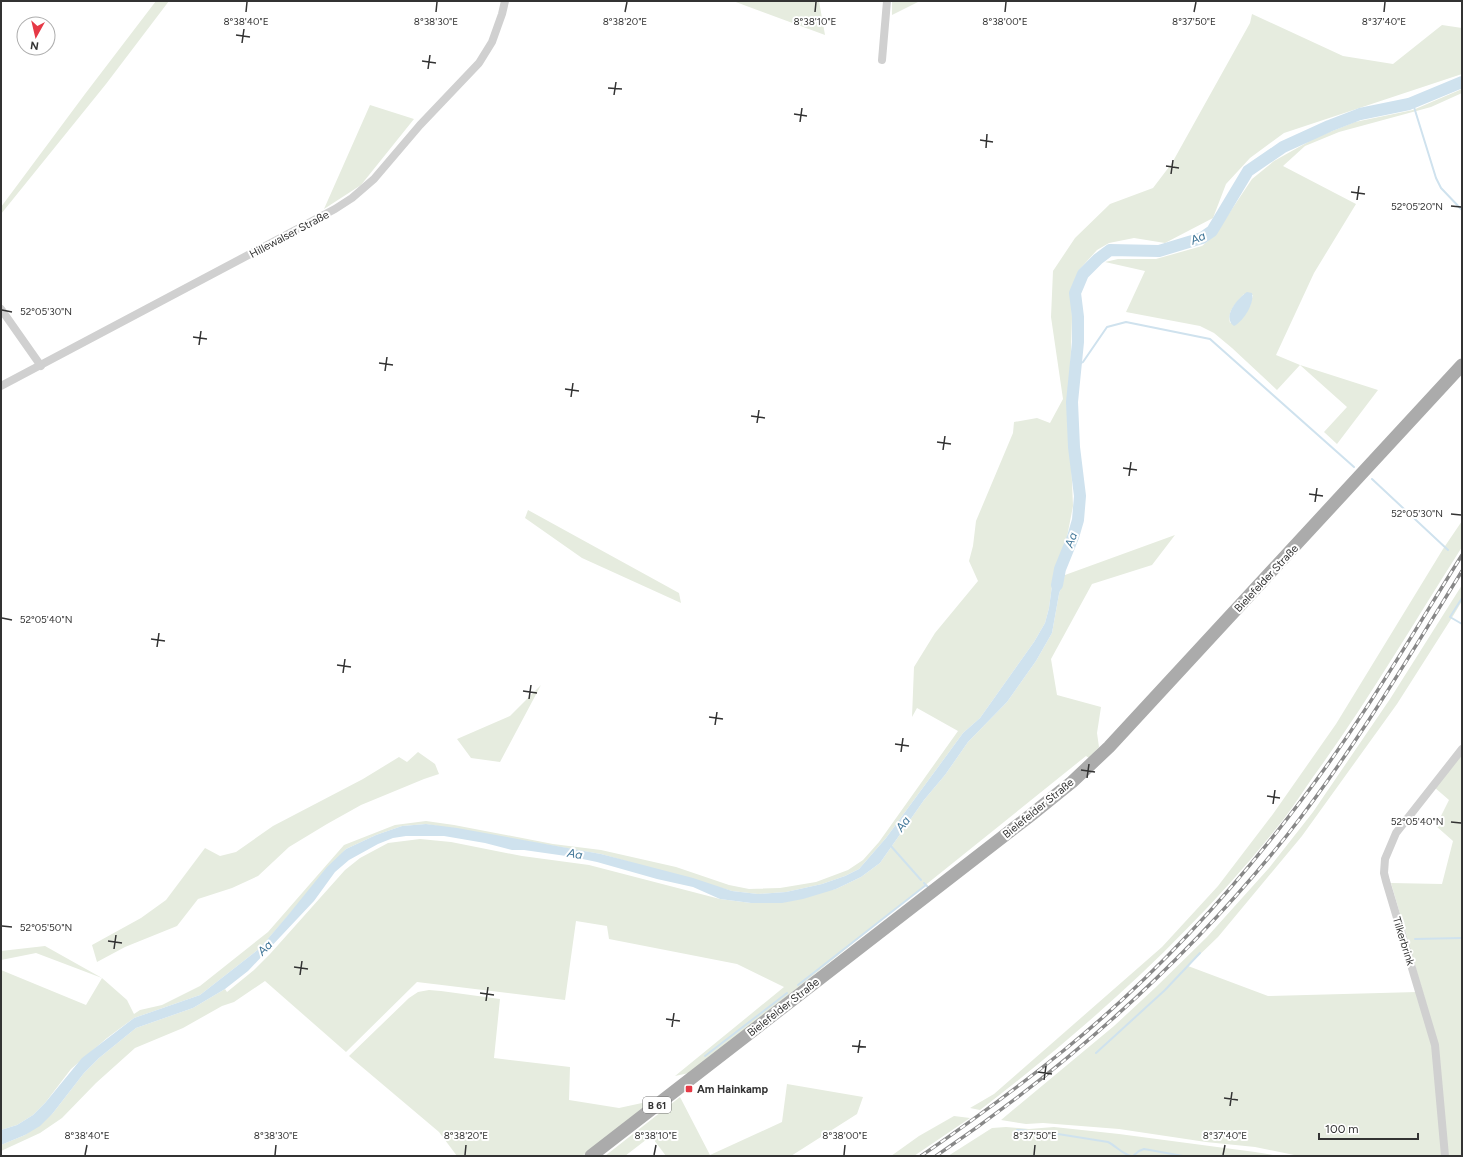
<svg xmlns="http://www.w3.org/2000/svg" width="1463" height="1157" font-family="Figtree,sans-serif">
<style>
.green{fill:#e6ecdf;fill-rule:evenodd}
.water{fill:#cfe2ee}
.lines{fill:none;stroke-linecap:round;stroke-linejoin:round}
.stream{stroke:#cfe2ee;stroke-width:2}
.river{stroke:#cfe2ee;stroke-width:12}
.minor{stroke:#d0d0d0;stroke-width:8}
.primary{stroke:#ababab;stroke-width:13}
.rail-casing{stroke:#888;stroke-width:3.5}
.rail{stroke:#fff;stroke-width:2;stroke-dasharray:6;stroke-linecap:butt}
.ticks{fill:none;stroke:#333;stroke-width:1.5}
.poi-dot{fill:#e63946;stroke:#fff;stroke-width:1.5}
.labels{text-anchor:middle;stroke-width:4;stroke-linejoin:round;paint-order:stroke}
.shield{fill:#fff;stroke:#707070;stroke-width:1}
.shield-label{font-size:10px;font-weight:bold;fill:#333}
.street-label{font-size:11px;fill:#333;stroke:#fff}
.poi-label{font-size:11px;font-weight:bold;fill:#333;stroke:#fff;text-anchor:start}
.water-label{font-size:12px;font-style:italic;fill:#3f7597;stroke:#fff}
.ticks-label{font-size:10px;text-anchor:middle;fill:#333;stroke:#fff;stroke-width:4;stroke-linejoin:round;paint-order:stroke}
</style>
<rect width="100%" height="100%" fill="#fff"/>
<path class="green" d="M 156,1 L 169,1 L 106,84 L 1,214 L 1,207 L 85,94 Z
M 733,1 L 819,1 L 825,35 Z
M 892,1 L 920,1 L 892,15 Z
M 1252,14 L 1343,56 L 1393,64 L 1442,25 L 1462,28 L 1462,74 L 1284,133 L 1250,158 L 1226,184 L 1213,218 L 1165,243 L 1134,238 L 1109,243 L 1097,250 L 1079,270 L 1071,289 L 1072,318 L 1069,412 L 1073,506 L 1067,537 L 1053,578 L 1049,608 L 1045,623 L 1034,642 L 980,718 L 963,733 L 886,838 L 859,869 L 845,876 L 822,884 L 786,892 L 758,894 L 732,891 L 601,854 L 426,824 L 402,826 L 376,835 L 346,849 L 260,948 L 200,995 L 134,1018 L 107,1038 L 71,1069 L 45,1103 L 33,1115 L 17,1125 L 1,1130 L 1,970 L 86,1005 L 102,978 L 36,953 L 1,960 L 1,951 L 45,946 L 102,978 L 127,1000 L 134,1014 L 140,1010 L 162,1005 L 200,986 L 268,932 L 344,845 L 395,825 L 426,821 L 454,825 L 553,844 L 601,850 L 676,867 L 729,885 L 749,889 L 780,888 L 816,882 L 848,870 L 863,860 L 879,842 L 958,731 L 917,708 L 912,717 L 914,667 L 935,633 L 978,581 L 969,561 L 973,546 L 976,521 L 1013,433 L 1014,422 L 1037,418 L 1050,423 L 1063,399 L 1051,317 L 1053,271 L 1075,238 L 1110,204 L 1153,188 L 1172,163 L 1250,23 Z
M 1462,89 L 1462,93 L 1431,107 L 1339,132 L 1305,146 L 1283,166 L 1356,204 L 1314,273 L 1276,355 L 1300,365 L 1378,390 L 1337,444 L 1324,432 L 1347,407 L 1300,365 L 1277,390 L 1232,348 L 1214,333 L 1200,326 L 1126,312 L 1145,271 L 1105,262 L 1118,259 L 1156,259 L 1202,246 L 1214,236 L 1252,179 L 1274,161 L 1290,152 L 1317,137 L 1355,122 L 1413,110 ZM 1244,294 L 1253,295 L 1250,306 L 1230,323 C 1227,311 1236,303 1244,294 Z
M 370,105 L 414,119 L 361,185 L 324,209 Z
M 528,510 L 679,593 L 681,603 L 582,558 L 525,518 Z
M 1462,521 L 1462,547 C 1413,624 1367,703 1313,777 C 1303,791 1294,806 1283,820 C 1196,930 1091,1025 980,1110 L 970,1108 L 994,1094 L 1162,947 L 1218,886 L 1273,814 L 1336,724 L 1443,549 Z
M 1175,535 L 1152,565 L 1092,584 L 1051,659 L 1057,695 L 1101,707 L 1097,733 L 1099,747 L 1089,758 L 1086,756 L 730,1042 L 689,1073 L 675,1076 L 784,987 L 737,964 L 609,939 L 607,926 L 576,921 L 565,1000 L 417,982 L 346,1052 L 265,981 L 234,1002 L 222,1006 L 183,1028 L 135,1048 L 96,1083 L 62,1118 L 40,1133 L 1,1151 L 1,1145 L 25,1135 L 53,1113 L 84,1073 L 99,1058 L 136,1028 L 193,1008 L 225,989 L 227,992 L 254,970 L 270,954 L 345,870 L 360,858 L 388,843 L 420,839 L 451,842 L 522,856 L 589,865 L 720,899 L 751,903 L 836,889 L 861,877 L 880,863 L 924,800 L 945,775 L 968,742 L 1007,702 L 1036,661 L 1052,633 L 1059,594 L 1065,575 Z
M 1462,585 L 1462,601 L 1453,616 L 1397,704 L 1302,836 L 1218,937 L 1188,966 L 1268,996 L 1417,992 L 1432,1045 L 1443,1156 L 1299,1156 L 1255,1147 L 1206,1142 L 1119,1129 L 1043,1123 L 1026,1124 L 1001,1120 L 1114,1026 L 1155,988 L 1207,937 L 1269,868 L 1313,812 L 1390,699 Z
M 541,685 L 500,762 L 471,758 L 457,739 L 510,716 Z
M 418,752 L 435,764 L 439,774 L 424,779 L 361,805 L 327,824 L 289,847 L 258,876 L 232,888 L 198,899 L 177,926 L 125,947 L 97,962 L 92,945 L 141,918 L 166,900 L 205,848 L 220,856 L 236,852 L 273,826 L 363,779 L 399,757 L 407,762 Z
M 1462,752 L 1462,1156 L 1448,1156 L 1438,1044 L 1391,883 L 1442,884 L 1453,841 L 1436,826 L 1449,800 L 1434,787 Z
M 429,990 L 441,991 L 500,999 L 494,1058 L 570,1067 L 569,1100 L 619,1108 L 642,1103 L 645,1105 L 641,1111 L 582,1156 L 457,1156 L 439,1132 L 349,1056 L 409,998 L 418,992 Z
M 787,1084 L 863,1097 L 857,1114 L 791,1156 L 666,1156 L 651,1136 L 625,1156 L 605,1156 L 680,1097 L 710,1155 L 782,1122 Z
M 954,1116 L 970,1118 L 914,1156 L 891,1156 L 919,1136 Z
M 1006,1127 L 1029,1129 L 1054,1127 L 1119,1134 L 1255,1152 L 1279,1156 L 948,1156 L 992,1128 Z"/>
<path class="water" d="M 1247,292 L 1252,293 C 1255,303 1243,322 1234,326 C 1221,317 1239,297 1247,292 Z
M 1060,569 L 1065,575 L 1059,594 L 1052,633 L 1036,661 L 1007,702 L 968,742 L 945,775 L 924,800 L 880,863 L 861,877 L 836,889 L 803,899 L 782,903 L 751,903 L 720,899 L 693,887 L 657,879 L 597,862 L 573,857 L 524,850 L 512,850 L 485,843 L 444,836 L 406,836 L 393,838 L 378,844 L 349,860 L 335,872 L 314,901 L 248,971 L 225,989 L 193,1008 L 136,1028 L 99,1058 L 84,1073 L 53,1113 L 40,1126 L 25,1135 L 1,1145 L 1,1130 L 17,1125 L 33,1115 L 45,1103 L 82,1058 L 134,1018 L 200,995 L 260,948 L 289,914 L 327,867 L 346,849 L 376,835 L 402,826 L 426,824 L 457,828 L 601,854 L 693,878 L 732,891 L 758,894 L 786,892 L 822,884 L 845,876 L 859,869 L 886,838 L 963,733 L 980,718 L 1034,642 L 1045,623 L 1049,608 L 1053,578 Z"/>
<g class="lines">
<path class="stream" d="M 1409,104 L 1414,107 L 1436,178 L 1441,188 L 1462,210
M 1076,366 L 1083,362 L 1107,327 L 1126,322 L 1210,339 L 1354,467
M 1372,479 L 1448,550
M 1462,598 L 1450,617 L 1462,624
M 890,845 L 921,880
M 924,883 L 928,887
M 1415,939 L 1462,938
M 798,985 L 926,885
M 1096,1053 L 1165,990 L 1200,953
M 705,1056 L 787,993
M 1017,1130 C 1022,1130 1029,1131 1033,1132 C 1042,1136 1049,1139 1058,1134 L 1108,1142 C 1116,1146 1122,1154 1131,1156
M 1133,1156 L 1139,1151 L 1144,1149 L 1183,1156"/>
<path class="river" d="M 1057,585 L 1060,569 L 1073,537 L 1078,520 L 1080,496 L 1074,447 L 1072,402 L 1078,342 L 1078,317 L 1075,293 L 1083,274 L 1098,259 L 1110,250 L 1159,251 L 1202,238 L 1212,231 L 1248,171 L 1283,147 L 1329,126 L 1360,114 L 1409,104 L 1462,82"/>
<path class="minor" d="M 882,60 L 887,1
M 1,309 L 41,366
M 1,386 L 335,209 L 352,198 L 374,179 L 420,125 L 479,63 L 492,42 L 502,14 L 505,1
M 1445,1156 L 1435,1045 L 1386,881 L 1384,873 L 1385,859 L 1396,833 L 1462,749"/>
<path class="primary" d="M 591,1156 L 1031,815 L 1072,782 L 1109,747 L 1462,365"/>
<defs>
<path id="rail" d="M 921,1156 C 969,1123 1017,1088 1063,1051 C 1152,979 1231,893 1300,802 C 1360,724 1410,638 1462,555
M 936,1156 C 1070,1065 1187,961 1288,834 C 1353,751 1407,660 1462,571"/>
</defs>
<use href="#rail" class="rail-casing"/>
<use href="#rail" class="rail"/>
</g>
<path class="ticks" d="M 246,12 L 247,2M 436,12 L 437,2M 625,12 L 627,2M 815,12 L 816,2M 1005,12 L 1006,2M 1194,12 L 1196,2M 1384,12 L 1385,2M 236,35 L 250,37M 242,43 L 244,29M 422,61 L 436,63M 428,69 L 430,55M 608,88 L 622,89M 614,95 L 616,82M 794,114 L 807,116M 800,122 L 802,108M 980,140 L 993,142M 986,148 L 987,134M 1166,166 L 1179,168M 1171,174 L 1173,160M 1351,192 L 1365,194M 1357,200 L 1359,186M 1451,206 L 1461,207M 2,310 L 12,312M 193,337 L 207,339M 199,345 L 201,331M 379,363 L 393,365M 385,371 L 387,357M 565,389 L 579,391M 571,397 L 573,383M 751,416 L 765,418M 757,423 L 759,410M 937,442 L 951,444M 943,450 L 945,436M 1123,468 L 1137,470M 1129,476 L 1131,462M 1309,494 L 1323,496M 1315,502 L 1317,488M 1451,514 L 1461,515M 2,618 L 12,620M 151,639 L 165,641M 157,647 L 159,633M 337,665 L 351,667M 343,673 L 345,659M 523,691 L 537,693M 529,699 L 531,685M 709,717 L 723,719M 715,725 L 717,712M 895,744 L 909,746M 901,752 L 903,738M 1081,770 L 1095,772M 1087,778 L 1089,764M 1267,796 L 1280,798M 1273,804 L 1275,790M 1451,822 L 1461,823M 2,926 L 12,927M 108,941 L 122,943M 114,949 L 116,935M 294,967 L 308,969M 300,975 L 302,961M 480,993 L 494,995M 486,1001 L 488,987M 666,1019 L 680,1021M 672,1027 L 674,1013M 852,1046 L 866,1047M 858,1053 L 860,1040M 1038,1072 L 1052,1074M 1044,1080 L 1046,1066M 1224,1098 L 1238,1100M 1230,1106 L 1232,1092M 85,1155 L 87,1145M 275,1155 L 276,1145M 465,1155 L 466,1145M 654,1155 L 656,1145M 844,1155 L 845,1145M 1034,1155 L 1035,1145M 1223,1155 L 1225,1145"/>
<rect class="poi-dot" x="685" y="1085" width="8" height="8" rx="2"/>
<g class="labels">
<rect class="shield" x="643" y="1097" width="28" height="16" rx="3"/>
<g class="shield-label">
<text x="657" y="1109">B 61</text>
</g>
<g class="street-label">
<text transform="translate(289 234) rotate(-28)" y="4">Hillewalser Straße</text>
<text transform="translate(1266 578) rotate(-47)" y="4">Bielefelder Straße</text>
<text transform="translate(1038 808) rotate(-39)" y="4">Bielefelder Straße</text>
<text transform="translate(1404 941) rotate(73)" y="4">Tilkerbrink</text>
<text transform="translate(783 1007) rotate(-38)" y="4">Bielefelder Straße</text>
</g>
<g class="poi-label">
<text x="697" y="1093">Am Hainkamp</text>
</g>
<g class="water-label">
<text transform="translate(1198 238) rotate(-24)" y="4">Aa</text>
<text transform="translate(1071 540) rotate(-70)" y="4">Aa</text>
<text transform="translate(903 824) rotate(-54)" y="4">Aa</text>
<text transform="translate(575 854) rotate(10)" y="4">Aa</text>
<text transform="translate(265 948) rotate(-46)" y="4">Aa</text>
</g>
</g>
<g class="ticks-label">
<text x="246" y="25">8°38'40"E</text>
<text x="436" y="25">8°38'30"E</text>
<text x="625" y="25">8°38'20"E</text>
<text x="815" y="25">8°38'10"E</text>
<text x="1005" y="25">8°38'00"E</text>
<text x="1194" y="25">8°37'50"E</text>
<text x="1384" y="25">8°37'40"E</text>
<text x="1417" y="210">52°05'20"N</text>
<text x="46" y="315">52°05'30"N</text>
<text x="1417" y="517">52°05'30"N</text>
<text x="46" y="623">52°05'40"N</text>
<text x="1417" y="825">52°05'40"N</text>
<text x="46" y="931">52°05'50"N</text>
<text x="87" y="1139">8°38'40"E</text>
<text x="276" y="1139">8°38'30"E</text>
<text x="466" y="1139">8°38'20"E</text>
<text x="656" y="1139">8°38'10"E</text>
<text x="845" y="1139">8°38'00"E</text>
<text x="1035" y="1139">8°37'50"E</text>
<text x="1225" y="1139">8°37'40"E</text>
</g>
<rect width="1463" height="1157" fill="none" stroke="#333333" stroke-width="4"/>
<g transform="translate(36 36) rotate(188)"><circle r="19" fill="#ffffff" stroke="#adadad"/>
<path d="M0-3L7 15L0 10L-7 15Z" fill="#e63946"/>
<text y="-6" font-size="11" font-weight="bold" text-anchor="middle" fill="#333333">N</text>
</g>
<path d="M1319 1133v6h99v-6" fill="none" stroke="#333333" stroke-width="2"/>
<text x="1325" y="1133" font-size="12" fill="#333333" stroke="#ffffff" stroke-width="3" paint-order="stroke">100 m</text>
</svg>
